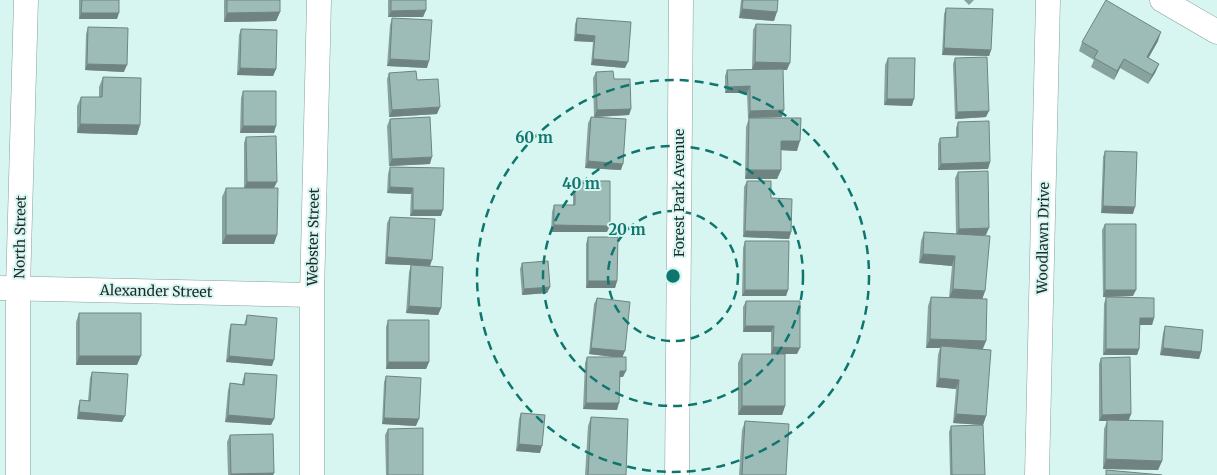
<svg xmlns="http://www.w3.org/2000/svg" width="1217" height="475" font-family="Merriweather,serif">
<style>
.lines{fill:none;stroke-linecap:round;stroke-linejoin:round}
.minor-casing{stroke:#85a29c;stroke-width:25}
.minor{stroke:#fff;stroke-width:24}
.wall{fill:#88a29d}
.shaded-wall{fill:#6f8480}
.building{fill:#9ebcb7;stroke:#6f8480}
.ring{fill:none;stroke:#0f766e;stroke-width:2.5;stroke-dasharray:9 6}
.labels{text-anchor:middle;stroke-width:4;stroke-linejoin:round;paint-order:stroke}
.street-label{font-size:14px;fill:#1e2a28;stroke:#d7f6f1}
.centre{fill:#0f766e;stroke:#d7f6f1;stroke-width:2.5}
.ring-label{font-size:15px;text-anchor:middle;font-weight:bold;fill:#0f766e;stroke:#d7f6f1;stroke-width:4;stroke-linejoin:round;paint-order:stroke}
</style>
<rect width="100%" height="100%" fill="#d7f6f1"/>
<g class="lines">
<defs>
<path id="minor" d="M 1162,0 L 1217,32
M 0,288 L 312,295
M 18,475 L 18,288 L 26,0
M 312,475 L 312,295 L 319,0
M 677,475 L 681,0
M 1037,475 L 1048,0"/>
</defs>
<use href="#minor" class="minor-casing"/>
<use href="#minor" class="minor"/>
</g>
<path class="wall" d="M 79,0 L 119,0 L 117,19 L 79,19 Z
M 224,0 L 280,0 L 280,12 L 276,21 L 224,22 Z
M 388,0 L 426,0 L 426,10 L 423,17 L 388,17 Z
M 741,0 L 778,0 L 774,21 L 739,18 Z
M 964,0 L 974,0 L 969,5 Z
M 946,8 L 991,50 L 989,56 L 942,55 L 944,14 Z
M 392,18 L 427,68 L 387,66 L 390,25 Z
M 577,18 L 625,68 L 591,65 L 593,42 L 574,41 L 575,24 Z
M 756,24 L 787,70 L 783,70 L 782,117 L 750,118 L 797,151 L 781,150 L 781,170 L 777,179 L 745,179 L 746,127 L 749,118 L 748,118 L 747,93 L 725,93 L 725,76 L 727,70 L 752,69 L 753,30 Z
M 88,27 L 124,72 L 85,70 L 86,34 Z
M 241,29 L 276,69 L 273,76 L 237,75 L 239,35 Z
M 1158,41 L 1148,58 L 1159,64 L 1155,73 L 1148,84 L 1120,68 L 1114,80 L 1091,67 L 1094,60 L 1079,51 L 1082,42 Z
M 888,58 L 912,106 L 884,105 L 885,65 Z
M 955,58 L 986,117 L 955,119 L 953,64 Z
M 596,72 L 614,79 L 631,109 L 629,115 L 594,117 L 593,78 Z
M 389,73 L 417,80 L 437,114 L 389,117 L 387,79 Z
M 103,77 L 140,125 L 137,135 L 77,133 L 77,106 L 81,97 L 99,97 L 99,87 Z
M 243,91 L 274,133 L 240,133 L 241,98 Z
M 591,117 L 621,170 L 585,168 L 588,123 Z
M 390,119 L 430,164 L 389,166 L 387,126 Z
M 958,122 L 990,162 L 988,169 L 938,170 L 938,144 L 940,138 L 956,137 L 956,128 Z
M 246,137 L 274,188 L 274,244 L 222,244 L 222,197 L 226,188 L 244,188 L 244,143 Z
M 1105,151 L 1133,214 L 1101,213 L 1103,157 Z
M 390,167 L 444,168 L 441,216 L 410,216 L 411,194 L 387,193 L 388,174 Z
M 958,172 L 986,235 L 972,235 L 985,291 L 982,299 L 986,341 L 983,349 L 986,416 L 983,425 L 953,423 L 956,389 L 936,387 L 938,355 L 940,348 L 926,348 L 928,306 L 931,297 L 949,298 L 952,266 L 919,263 L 921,241 L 924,232 L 956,234 L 955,178 Z
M 575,181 L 607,232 L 551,232 L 552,212 L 554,205 L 573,205 L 573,188 Z
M 747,181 L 771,198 L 791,232 L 789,239 L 743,237 L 744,187 Z
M 390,217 L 430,266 L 441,308 L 438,315 L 406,313 L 409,272 L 411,265 L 385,264 L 387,223 Z
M 1105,224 L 1133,296 L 1103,297 L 1102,230 Z
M 588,237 L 617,281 L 615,288 L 586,288 L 586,244 Z
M 745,241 L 788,290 L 786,296 L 742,296 L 743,248 Z
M 522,263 L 550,287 L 547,293 L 522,295 L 520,269 Z
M 1106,297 L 1154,318 L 1152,325 L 1140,325 L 1139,349 L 1137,355 L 1103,355 L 1104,304 Z
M 597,298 L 623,357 L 623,377 L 620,377 L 617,410 L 583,409 L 585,363 L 587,357 L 616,357 L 589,354 L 594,304 Z
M 746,301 L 800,301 L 797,354 L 785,354 L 785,406 L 782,415 L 738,415 L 738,363 L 742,354 L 771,354 L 771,332 L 743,332 L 743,307 Z
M 79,313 L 137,365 L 76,365 L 76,322 Z
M 247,315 L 272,366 L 226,362 L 229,331 L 231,324 L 244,325 Z
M 388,320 L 429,362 L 426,369 L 386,369 L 386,327 Z
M 1165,326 L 1201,352 L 1199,359 L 1160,355 L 1163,333 Z
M 1101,358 L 1131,414 L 1129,420 L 1162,461 L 1158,470 L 1103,469 L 1104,429 L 1107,421 L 1099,421 L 1099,364 Z
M 92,372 L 122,422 L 77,419 L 78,407 L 80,400 L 88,401 L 90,378 Z
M 245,373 L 271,425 L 225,422 L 228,390 L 230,383 L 242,384 L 243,379 Z
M 386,376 L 416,426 L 382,424 L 384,382 Z
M 521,413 L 540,453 L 516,451 L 519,419 Z
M 591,417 L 626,475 L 585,475 L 588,426 Z
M 745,421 L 786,475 L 739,475 L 742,430 Z
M 951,426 L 985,475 L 950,475 L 949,432 Z
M 388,429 L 423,475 L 386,475 L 385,435 Z
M 230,435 L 274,473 L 273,475 L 228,475 L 227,442 Z"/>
<path class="shaded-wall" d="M 742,9 L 777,12 L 774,21 L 739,18 Z
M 426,10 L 423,17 L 388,17 L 391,11 Z
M 280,12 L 276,21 L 224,22 L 227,13 Z
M 81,13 L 119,13 L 117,19 L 79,19 Z
M 1161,32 L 1158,41 L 1144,66 L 1147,57 Z
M 576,34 L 595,36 L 593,42 L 574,41 Z
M 944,48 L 991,50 L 989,56 L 942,55 Z
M 390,59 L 429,61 L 427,68 L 387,66 Z
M 593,59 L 628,62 L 625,68 L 591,65 Z
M 1124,59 L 1120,68 L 1114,80 L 1117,71 Z
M 755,62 L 790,63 L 787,70 L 752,69 Z
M 87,64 L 127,65 L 124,72 L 85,70 Z
M 1159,64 L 1155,73 L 1148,84 L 1152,75 Z
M 240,68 L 276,69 L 273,76 L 237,75 Z
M 750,86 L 747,93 L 725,93 L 728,87 Z
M 887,99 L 914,99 L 912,106 L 884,105 Z
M 440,107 L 437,114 L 389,117 L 392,110 Z
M 631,109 L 629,115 L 594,117 L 597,110 Z
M 784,110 L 782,117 L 748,118 L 750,111 Z
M 989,111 L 986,117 L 955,119 L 957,112 Z
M 80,124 L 140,125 L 137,135 L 77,133 Z
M 243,126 L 276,126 L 274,133 L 240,133 Z
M 781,141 L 800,141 L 797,151 L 778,150 Z
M 432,157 L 430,164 L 389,166 L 392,159 Z
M 588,161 L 623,164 L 621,170 L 585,168 Z
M 990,162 L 988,169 L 938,170 L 941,164 Z
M 748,170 L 781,170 L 777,179 L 745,179 Z
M 247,182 L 277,182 L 274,188 L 244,189 Z
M 390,187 L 413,188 L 411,194 L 387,193 Z
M 1103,206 L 1135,207 L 1133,214 L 1101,213 Z
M 413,210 L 443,210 L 441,216 L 410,216 Z
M 554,225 L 610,226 L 607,232 L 551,232 Z
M 989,228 L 986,235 L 956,236 L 959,229 Z
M 745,231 L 791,232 L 789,239 L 743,237 Z
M 226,235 L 277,235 L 274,244 L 222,244 Z
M 923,254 L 955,256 L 952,266 L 919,263 Z
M 387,257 L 432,260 L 430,266 L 385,264 Z
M 588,281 L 617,281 L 615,288 L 586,288 Z
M 550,287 L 547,293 L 522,295 L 524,289 Z
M 953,289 L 985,291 L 982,300 L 949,298 Z
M 745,290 L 788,290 L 786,296 L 742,296 Z
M 1105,290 L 1136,290 L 1133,296 L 1103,297 Z
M 409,306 L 441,308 L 438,315 L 406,313 Z
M 1140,318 L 1154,318 L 1152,325 L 1137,325 Z
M 745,326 L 774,326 L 771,332 L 743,332 Z
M 930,339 L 986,341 L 982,350 L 941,346 L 940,348 L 926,348 Z
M 773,347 L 800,348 L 797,354 L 771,354 Z
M 591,348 L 625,351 L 622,358 L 589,354 Z
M 1163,348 L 1201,352 L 1199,359 L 1160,355 Z
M 1106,349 L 1139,349 L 1137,355 L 1103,355 Z
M 79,356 L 141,356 L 137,365 L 76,365 Z
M 229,356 L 274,360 L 272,366 L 226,362 Z
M 388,362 L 429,362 L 426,369 L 386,369 Z
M 620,371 L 626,371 L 623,377 L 618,377 Z
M 939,378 L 959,380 L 956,389 L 936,387 Z
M 586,403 L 619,403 L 617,410 L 583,409 Z
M 742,406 L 785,406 L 782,415 L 738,415 Z
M 79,412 L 125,416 L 122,422 L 77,419 Z
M 956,414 L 986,416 L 983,425 L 953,423 Z
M 1131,414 L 1128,421 L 1099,421 L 1102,415 Z
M 228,415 L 274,419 L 271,425 L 225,422 Z
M 384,418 L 419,419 L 416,426 L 382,424 Z
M 519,444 L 542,446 L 540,453 L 516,451 Z
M 1106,459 L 1162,461 L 1158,470 L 1103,469 Z
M 274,473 L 273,475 L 230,475 L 231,474 Z"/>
<path class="building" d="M 82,0 L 119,0 L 119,13 L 81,13 Z
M 227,0 L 280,0 L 280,12 L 227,13 Z
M 391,0 L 426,0 L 426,10 L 391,11 Z
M 743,0 L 778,0 L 777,12 L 742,9 Z
M 1106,0 L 1161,32 L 1147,57 L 1159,64 L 1152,75 L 1124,59 L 1117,71 L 1094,58 L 1098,51 L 1082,42 Z
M 946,8 L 993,9 L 991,50 L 944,48 Z
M 392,18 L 432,20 L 429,61 L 390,59 Z
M 577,18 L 631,22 L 628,62 L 593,59 L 595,36 L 576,34 Z
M 756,24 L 791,25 L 790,63 L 755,62 Z
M 88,27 L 128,28 L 127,65 L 87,64 Z
M 241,29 L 277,30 L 276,69 L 240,68 Z
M 987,57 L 989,111 L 957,112 L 955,58 Z
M 888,58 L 915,58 L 914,99 L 887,99 Z
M 783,69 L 784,110 L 750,111 L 750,86 L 728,87 L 727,70 Z
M 416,71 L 417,80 L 438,79 L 440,107 L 392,110 L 389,73 Z
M 613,71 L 614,79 L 630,79 L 631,109 L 597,110 L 596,72 Z
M 103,77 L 141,78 L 140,125 L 80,124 L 81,97 L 102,97 Z
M 243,91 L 276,91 L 276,126 L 243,126 Z
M 430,117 L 432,157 L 392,159 L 390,119 Z
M 591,117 L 626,119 L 623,164 L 588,161 Z
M 749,118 L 801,118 L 800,141 L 781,141 L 781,170 L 748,170 Z
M 989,121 L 990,162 L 941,164 L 940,138 L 958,137 L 958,122 Z
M 276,136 L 277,182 L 247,182 L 246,137 Z
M 1105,151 L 1137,152 L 1135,207 L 1103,206 Z
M 390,167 L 444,168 L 443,210 L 413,210 L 413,188 L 390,187 Z
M 988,171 L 989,228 L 959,229 L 958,172 Z
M 575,181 L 610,181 L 610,226 L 554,225 L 554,205 L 575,205 Z
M 747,181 L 771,181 L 771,198 L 792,199 L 791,232 L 745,231 Z
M 226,188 L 278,188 L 277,235 L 226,235 Z
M 390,217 L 435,219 L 432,260 L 387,257 Z
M 1105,224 L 1136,224 L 1136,290 L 1105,290 Z
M 924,232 L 990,236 L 985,291 L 953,289 L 955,256 L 923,254 Z
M 588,237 L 618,237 L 617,281 L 588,281 Z
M 745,241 L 789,241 L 788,290 L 745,290 Z
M 548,261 L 550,287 L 524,289 L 522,263 Z
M 411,265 L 443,267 L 441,308 L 409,306 Z
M 931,297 L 987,299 L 986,341 L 930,339 Z
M 1106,297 L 1154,298 L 1154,318 L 1140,318 L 1139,349 L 1106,349 Z
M 597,298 L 630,302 L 625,351 L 591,348 Z
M 746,301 L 800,301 L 800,348 L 773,347 L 774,326 L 745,326 Z
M 79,313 L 141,313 L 141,356 L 79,356 Z
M 247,315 L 277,318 L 274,360 L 229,356 L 231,324 L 246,325 Z
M 388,320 L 429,320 L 429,362 L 388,362 Z
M 1165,326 L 1203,330 L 1201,352 L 1163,348 Z
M 941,346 L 991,350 L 986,416 L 956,414 L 959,380 L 939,378 Z
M 742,354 L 785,354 L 785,406 L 742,406 Z
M 587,357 L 626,357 L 626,371 L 620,371 L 619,403 L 586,403 Z
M 1130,357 L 1131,414 L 1102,415 L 1101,358 Z
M 92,372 L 128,374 L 125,416 L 79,412 L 80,400 L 90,401 Z
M 245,373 L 277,375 L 274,419 L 228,415 L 230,383 L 244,385 Z
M 386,376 L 421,378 L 419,419 L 384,418 Z
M 521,413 L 545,415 L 542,446 L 519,444 Z
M 591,417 L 628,419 L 626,475 L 588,475 Z
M 1107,420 L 1163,421 L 1162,461 L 1106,459 Z
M 745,421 L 789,424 L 786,475 L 742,475 Z
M 983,425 L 985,475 L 952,475 L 951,426 Z
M 423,428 L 423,475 L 388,475 L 388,429 Z
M 273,434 L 274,473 L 231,474 L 230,435 Z
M 1106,470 L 1162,475 L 1106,475 Z"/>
<g class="ring">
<circle cx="673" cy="276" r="65"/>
<circle cx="673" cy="276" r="130"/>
<circle cx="673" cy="276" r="196"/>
</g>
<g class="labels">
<g class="street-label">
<text transform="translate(679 193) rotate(-90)" y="5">Forest Park Avenue</text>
<text transform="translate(20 237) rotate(-89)" y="5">North Street</text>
<text transform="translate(313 237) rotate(-89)" y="5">Webster Street</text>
<text transform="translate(1043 238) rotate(-89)" y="5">Woodlawn Drive</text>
<text transform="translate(156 291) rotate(1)" y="5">Alexander Street</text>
</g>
</g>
<circle cx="673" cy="276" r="8" class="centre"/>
<g class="ring-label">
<text x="534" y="143">60 m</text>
<text x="581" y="189">40 m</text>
<text x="627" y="235">20 m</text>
</g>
</svg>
